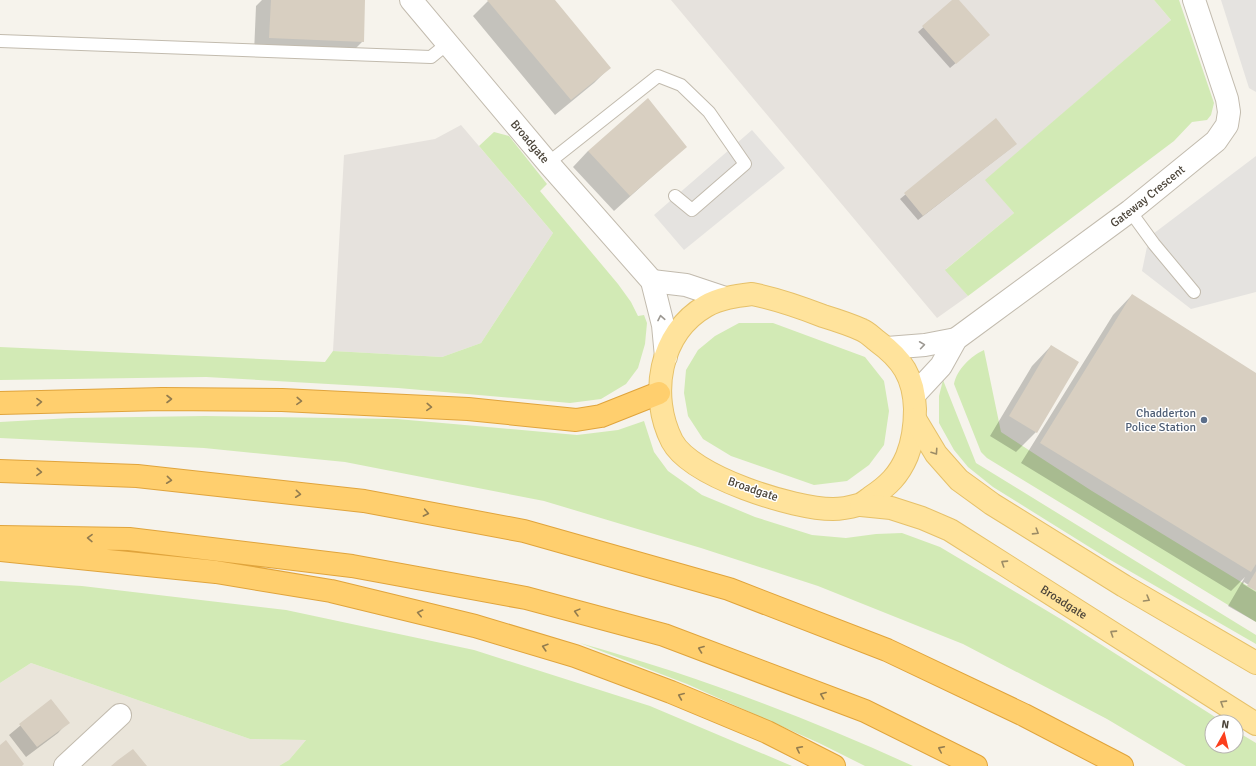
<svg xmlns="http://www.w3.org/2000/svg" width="1256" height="766" font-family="Signika,sans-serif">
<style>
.residential{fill:#eae5da}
.industrial{fill:#e6e2dd}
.green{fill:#d2eab5}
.parking{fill:#e5e3e0}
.shadow{fill:#0003}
.building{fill:#d8cfc1}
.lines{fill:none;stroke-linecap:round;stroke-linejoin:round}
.service-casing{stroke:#c2bbae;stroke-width:14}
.minor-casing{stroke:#c2bbae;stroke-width:24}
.tertiary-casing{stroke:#c2bbae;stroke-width:24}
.primary-casing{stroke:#e6c16a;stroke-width:24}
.motorway-casing{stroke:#e0a43c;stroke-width:24}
.service{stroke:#fff;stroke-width:12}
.minor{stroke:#fff;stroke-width:22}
.tertiary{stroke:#fff;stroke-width:22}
.primary{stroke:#ffe39c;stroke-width:22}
.motorway{stroke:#ffcf6e;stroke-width:22}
.oneway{stroke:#9c9892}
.oneway2{stroke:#937c4e}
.oneway3{stroke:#9c8c66}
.service-dot{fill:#5c6f8a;stroke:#fff;stroke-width:1.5}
.labels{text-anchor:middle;stroke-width:3;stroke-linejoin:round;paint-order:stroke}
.street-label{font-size:12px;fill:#4b4439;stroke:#fff}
.service-label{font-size:12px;fill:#4e5e75;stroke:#fff;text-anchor:end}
</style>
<rect width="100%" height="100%" fill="#f6f3ec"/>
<path class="residential" d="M 31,663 L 250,739 L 306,740 L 289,760 L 279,766 L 0,766 L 0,683 Z"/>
<path class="industrial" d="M 671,0 L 1154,0 L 1171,20 L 986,180 L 1014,213 L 946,269 L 968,296 L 937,318 Z
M 461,125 L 553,233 L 481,343 L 442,357 L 333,351 L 344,155 L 435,139 Z"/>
<path class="green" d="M 1154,0 L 1179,0 L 1214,103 L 1211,115 L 1207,120 L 1192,122 L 1174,141 L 968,296 L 945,270 L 1014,213 L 985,180 L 1171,20 Z
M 494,132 L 509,136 L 547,184 L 540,191 L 618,284 L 631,302 L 638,316 L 644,315 L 647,323 L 645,344 L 638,368 L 626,384 L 601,399 L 570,403 L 398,388 L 206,377 L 0,380 L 0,347 L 325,362 L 333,351 L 442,357 L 481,343 L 553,233 L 479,146 Z
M 739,323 L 773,323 L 865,357 L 884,381 L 889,411 L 884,445 L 869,465 L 847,481 L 814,485 L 731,456 L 703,439 L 688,416 L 684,393 L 686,370 L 698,350 L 715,336 Z
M 984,350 L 1001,432 L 1092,491 L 1256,591 L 1256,622 L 987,458 L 981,452 L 954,384 C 957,369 971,356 984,350 Z
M 943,380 L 976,463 L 1256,635 L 1256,644 L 1107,558 L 993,487 L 968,467 L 954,450 L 939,423 L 939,396 Z
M 205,416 L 397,419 L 577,435 L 618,430 L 644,421 L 654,452 L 668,471 L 702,495 L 755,517 L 812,535 L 846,538 L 876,534 L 902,533 L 940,547 L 1064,621 L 1223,722 L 1212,722 L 1212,746 L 1236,746 L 1236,731 L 1256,743 L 1256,766 L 1186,766 L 1107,719 L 963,644 L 818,586 L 701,548 L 544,501 L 345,462 L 204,448 L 0,438 L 0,422 L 71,418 Z
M 0,581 L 82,586 L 286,610 L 474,650 L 650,706 L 792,766 L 279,766 L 289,760 L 306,740 L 250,739 L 31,663 L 0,683 Z
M 580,643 C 694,675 805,717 913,766 L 865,766 L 819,743 L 687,684 Z"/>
<path class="parking" d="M 1221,0 L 1256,0 L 1256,92 L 1249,88 Z
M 752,130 L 785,168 L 684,250 L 654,215 Z
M 1256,156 L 1256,292 L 1191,309 L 1142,271 L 1149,237 Z"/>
<path class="shadow" d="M 262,0 L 364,0 L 363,41 L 347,57 L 254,53 L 256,6 Z
M 489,0 L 553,0 L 609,68 L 594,83 L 555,115 L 473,16 Z
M 954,0 L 958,0 L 983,40 L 950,68 L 918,32 Z
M 996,120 L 1011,148 L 918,220 L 900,199 Z
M 685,147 L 614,211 L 573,167 L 588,151 Z
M 1132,295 L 1256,374 L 1256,590 L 1244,582 L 1243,584 L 1256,592 L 1256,622 L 1228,606 L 1245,577 L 1231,591 L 1021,463 L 1113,315 Z
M 1051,346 L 1036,432 L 1016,452 L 990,436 L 1032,366 Z
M 51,700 L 68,722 L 58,733 L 26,757 L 9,735 Z"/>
<path class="building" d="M 271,0 L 365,0 L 364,42 L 269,38 Z
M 487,0 L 555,0 L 611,68 L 571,100 Z
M 952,0 L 959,0 L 990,35 L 956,64 L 922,26 Z
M 648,98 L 687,147 L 630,196 L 588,151 Z
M 996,118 L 1017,144 L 923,216 L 904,193 Z
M 1132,294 L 1256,373 L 1256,564 L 1251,572 L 1040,443 Z
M 1051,345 L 1079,362 L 1037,433 L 1009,416 Z
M 1256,571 L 1256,591 L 1247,586 Z
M 51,699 L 70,723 L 37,747 L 19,724 Z
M 6,740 L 24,764 L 22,766 L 0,766 L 0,745 Z
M 133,749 L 147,766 L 111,766 L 118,760 Z"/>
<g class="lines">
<defs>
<path id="service" d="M 0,41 L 431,57 L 447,44
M 548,163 L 658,76 L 681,85 L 709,112 L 745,164 L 692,210 L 675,196
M 1130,211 L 1154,244 L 1194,292"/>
<g id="minor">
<path d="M 887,348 L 925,345 L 956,339"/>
<path id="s1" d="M 915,394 L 941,366 L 956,339 L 1130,211 L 1216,141 L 1227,125 L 1229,112 L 1227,99 L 1194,0"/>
<path d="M 65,766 L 120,715"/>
</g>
<g id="tertiary">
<path id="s2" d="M 411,0 L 548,163 L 652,281 L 663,325 L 666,357"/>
<path d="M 652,281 L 686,285 L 725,298"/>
</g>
<g id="primary">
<path d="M 752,294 C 777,299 800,307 823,316 C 836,320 849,324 862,330 C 867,332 872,337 877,341 C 902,359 914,377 915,409 C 915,425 913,441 907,456 C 899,475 888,486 871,497 C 867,500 863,504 858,505 C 851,507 841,509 833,509 C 794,509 691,477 672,441 C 649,396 659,333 706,306 C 720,298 736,296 752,294 Z"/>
<path d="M 915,419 L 936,454 L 959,480 L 992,504 L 1124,586 L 1256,663"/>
<path id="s3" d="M 861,505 L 891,508 L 922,518 L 950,530 L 1256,724"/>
</g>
<path id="motorway" d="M 0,403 L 162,399 L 282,400 L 468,409 L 576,420 L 601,416 L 659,393
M 0,471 L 137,476 L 364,501 L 524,531 L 729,589 L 887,650 L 1024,715 L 1122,766
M 0,537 L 129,539 L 352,566 L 526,598 L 664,635 L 865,711 L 976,766
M 0,550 L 216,572 L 331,591 L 475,626 L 575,656 L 671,692 L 767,732 L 834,766"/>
</defs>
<use href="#service" class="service-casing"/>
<use href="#minor" class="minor-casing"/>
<use href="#tertiary" class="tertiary-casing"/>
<use href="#primary" class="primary-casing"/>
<use href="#motorway" class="motorway-casing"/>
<use href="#service" class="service"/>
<use href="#minor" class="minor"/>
<use href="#tertiary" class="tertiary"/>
<use href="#primary" class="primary"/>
<use href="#motorway" class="motorway"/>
</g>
<defs><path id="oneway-chevron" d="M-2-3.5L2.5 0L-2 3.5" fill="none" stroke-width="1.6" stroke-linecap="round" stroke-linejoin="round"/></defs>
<g class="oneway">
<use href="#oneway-chevron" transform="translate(661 318) rotate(-101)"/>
<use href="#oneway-chevron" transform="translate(922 345) rotate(-8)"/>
</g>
<g class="oneway2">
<use href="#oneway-chevron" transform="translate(169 399)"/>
<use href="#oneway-chevron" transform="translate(299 401) rotate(3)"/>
<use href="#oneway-chevron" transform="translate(39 402) rotate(-1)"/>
<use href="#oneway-chevron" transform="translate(429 407) rotate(3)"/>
<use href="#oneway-chevron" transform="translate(39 472) rotate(2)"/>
<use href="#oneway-chevron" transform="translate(169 480) rotate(6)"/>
<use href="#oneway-chevron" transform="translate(298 494) rotate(6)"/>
<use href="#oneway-chevron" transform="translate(426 513) rotate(11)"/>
<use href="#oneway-chevron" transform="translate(90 538) rotate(-179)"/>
<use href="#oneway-chevron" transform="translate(577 612) rotate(-165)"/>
<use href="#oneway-chevron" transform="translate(420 613) rotate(-167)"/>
<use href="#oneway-chevron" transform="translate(545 647) rotate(-163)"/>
<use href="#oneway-chevron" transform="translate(701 649) rotate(-159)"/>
<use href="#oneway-chevron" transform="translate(823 695) rotate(-159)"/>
<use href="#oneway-chevron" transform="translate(681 696) rotate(-157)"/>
<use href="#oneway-chevron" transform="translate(799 749) rotate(-153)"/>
<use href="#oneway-chevron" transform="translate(941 749) rotate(-154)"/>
</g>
<g class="oneway3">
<use href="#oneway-chevron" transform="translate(935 452) rotate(56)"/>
<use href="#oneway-chevron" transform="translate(1036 532) rotate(32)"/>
<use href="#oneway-chevron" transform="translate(1004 563) rotate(-147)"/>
<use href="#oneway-chevron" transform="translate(1147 599) rotate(30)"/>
<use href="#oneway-chevron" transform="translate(1113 633) rotate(-147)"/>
<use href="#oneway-chevron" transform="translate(1223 703) rotate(-148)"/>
</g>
<circle class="service-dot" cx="1204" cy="420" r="4"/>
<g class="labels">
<g class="street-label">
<text dy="4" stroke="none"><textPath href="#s2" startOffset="185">Broadgate</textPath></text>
<text dy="4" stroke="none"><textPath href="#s1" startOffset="308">Gateway Crescent</textPath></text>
<text transform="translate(753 489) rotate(19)" y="4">Broadgate</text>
<text dy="4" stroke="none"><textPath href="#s3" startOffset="228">Broadgate</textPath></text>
</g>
<g class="service-label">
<text x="1196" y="417">Chadderton<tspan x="1196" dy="14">Police Station</tspan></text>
</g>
</g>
<g transform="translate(1224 734) rotate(8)"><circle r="19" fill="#ffffff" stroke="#b7b4b0"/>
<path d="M0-3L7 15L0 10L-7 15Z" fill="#fc3f1d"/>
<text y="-6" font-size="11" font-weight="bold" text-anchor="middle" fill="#4b4439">N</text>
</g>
</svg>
